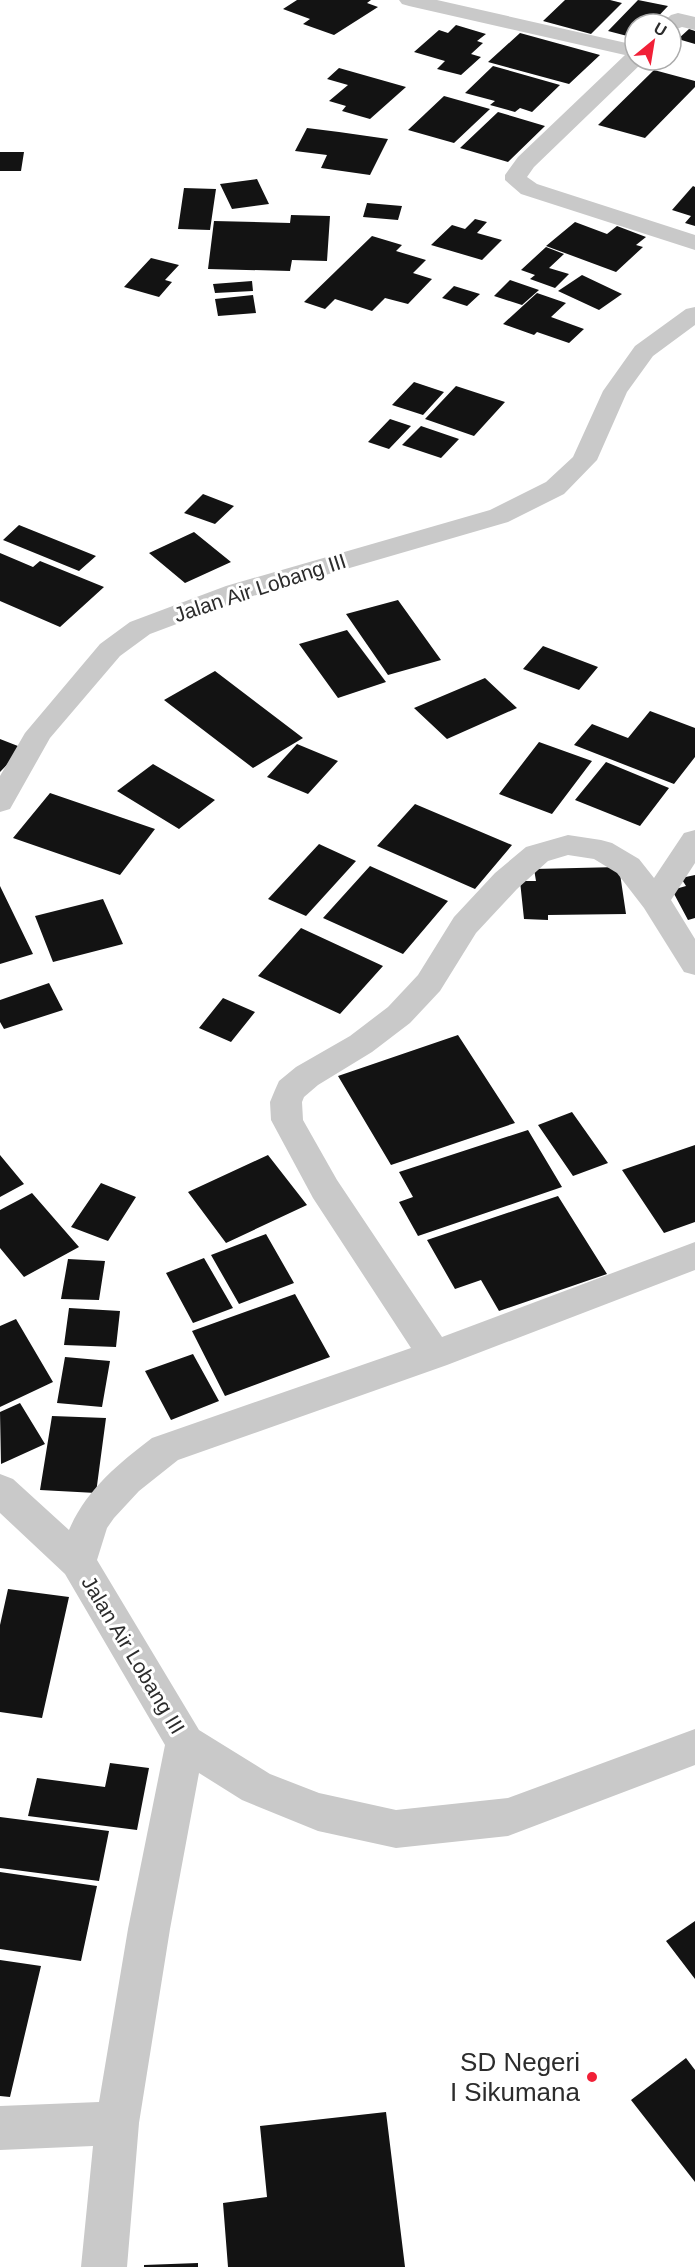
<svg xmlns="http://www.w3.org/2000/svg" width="695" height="2267" font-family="Helvetica,sans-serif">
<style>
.building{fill:#131313}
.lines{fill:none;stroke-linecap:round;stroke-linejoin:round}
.minor{fill:#c9c9c9;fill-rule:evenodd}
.poi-dot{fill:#f12037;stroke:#fff;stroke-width:2}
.labels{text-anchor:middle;stroke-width:6;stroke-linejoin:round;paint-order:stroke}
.street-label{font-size:21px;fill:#2c2c2c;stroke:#fff}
.near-poi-label{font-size:26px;fill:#2c2c2c;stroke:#fff;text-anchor:end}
</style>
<rect width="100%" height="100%" fill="#fff"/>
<path class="building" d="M 297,0 L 371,0 L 367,3 L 378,7 L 334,35 L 303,24 L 310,19 L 283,9 Z
M 565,0 L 610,0 L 622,3 L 591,34 L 543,21 Z
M 638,0 L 668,6 L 651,24 L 635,24 L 635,38 L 608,31 Z
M 456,25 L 486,34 L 477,41 L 483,43 L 471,54 L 481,57 L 461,75 L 437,69 L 445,61 L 414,52 L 439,30 L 448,33 Z
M 689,29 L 695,31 L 695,44 L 678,39 Z
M 520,33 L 600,55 L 569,84 L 488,62 Z
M 493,66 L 560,85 L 532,112 L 520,108 L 515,112 L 490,105 L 495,101 L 465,93 Z
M 339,68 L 406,87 L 370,119 L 342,111 L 346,106 L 329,101 L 348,85 L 327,79 Z
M 654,70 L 695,81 L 695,87 L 645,138 L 598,125 Z
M 444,96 L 490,109 L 454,143 L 408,130 Z
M 498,112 L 545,126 L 508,162 L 460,148 Z
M 307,128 L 339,132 L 388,139 L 370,175 L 321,168 L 327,155 L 295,151 Z
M 0,152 L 24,152 L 21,171 L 0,171 Z
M 257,179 L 269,204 L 232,209 L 220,184 Z
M 693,186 L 695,187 L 695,226 L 685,223 L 691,216 L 672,210 Z
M 184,188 L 216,189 L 210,230 L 178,229 Z
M 367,203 L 402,206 L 398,220 L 363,217 Z
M 291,215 L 330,216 L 327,261 L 292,260 L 290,271 L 208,269 L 214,221 L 290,223 Z
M 475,219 L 487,222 L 477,233 L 502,240 L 482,260 L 431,245 L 452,225 L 465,229 Z
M 575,222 L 607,234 L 617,226 L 646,237 L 636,245 L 643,247 L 616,272 L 546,246 Z
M 372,236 L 402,245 L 396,251 L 426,260 L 413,273 L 432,279 L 408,304 L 385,298 L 372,311 L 335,299 L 325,309 L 304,302 Z
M 546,247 L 564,254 L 549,268 L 569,274 L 555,288 L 530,279 L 535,275 L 521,270 Z
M 151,258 L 179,265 L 165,280 L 172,282 L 159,297 L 124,287 Z
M 582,275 L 622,294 L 599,310 L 558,291 Z
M 510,280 L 539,290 L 522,305 L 494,296 Z
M 252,281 L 253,291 L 215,293 L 213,284 Z
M 454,286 L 480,294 L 467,306 L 442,298 Z
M 537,293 L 566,303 L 551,317 L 584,329 L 569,343 L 537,332 L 534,335 L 503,324 Z
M 253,295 L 256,313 L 218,316 L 215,299 Z
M 414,382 L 444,392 L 423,415 L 392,405 Z
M 456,386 L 505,402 L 474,436 L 425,419 Z
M 390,419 L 411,426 L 389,449 L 368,442 Z
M 421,426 L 459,439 L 441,458 L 402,445 Z
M 203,494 L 234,506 L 215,524 L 184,513 Z
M 19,525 L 96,556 L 79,571 L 3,540 Z
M 194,532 L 231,562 L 185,583 L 149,553 Z
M 0,553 L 33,567 L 40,561 L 104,587 L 60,627 L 0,601 Z
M 398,600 L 441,660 L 388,675 L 346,614 Z
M 347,630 L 386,682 L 338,698 L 299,644 Z
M 543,646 L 598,667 L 579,690 L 523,669 Z
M 215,671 L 303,738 L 253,768 L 164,700 Z
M 485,678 L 517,708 L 447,739 L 414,708 Z
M 650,711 L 695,728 L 695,757 L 674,784 L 574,745 L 592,724 L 628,738 Z
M 0,739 L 23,748 L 0,772 Z
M 539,742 L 592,761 L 552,814 L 499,794 Z
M 297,744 L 338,761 L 308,794 L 267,777 Z
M 606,762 L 669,788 L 640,826 L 575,800 Z
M 153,764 L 215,800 L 179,829 L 117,791 Z
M 50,793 L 155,829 L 120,875 L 13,838 Z
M 415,804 L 512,845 L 475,889 L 377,846 Z
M 319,844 L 356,861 L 306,916 L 268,899 Z
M 370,866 L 448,901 L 403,954 L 323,918 Z
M 619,867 L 626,914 L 548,915 L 548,920 L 524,919 L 520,881 L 536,881 L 534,869 Z
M 695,875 L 695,918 L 688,920 L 672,890 L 686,886 L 681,878 Z
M 0,886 L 33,954 L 0,964 Z
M 103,899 L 123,944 L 53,962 L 35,916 Z
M 301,928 L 383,966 L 340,1014 L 258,976 Z
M 49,983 L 63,1010 L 4,1029 L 0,1022 L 0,1000 Z
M 223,998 L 255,1012 L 231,1042 L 199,1028 Z
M 458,1035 L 515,1123 L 391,1165 L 338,1076 Z
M 572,1112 L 608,1163 L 573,1176 L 538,1125 Z
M 528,1130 L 562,1187 L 418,1236 L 399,1202 L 413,1197 L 399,1172 Z
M 695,1145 L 695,1222 L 664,1233 L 622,1170 Z
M 0,1155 L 24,1184 L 0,1197 Z
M 268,1155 L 307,1205 L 226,1243 L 188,1192 Z
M 101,1183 L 136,1197 L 108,1241 L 71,1227 Z
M 32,1193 L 79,1247 L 24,1277 L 0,1248 L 0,1210 Z
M 558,1196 L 607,1274 L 499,1311 L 481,1280 L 455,1289 L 427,1240 Z
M 266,1234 L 294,1283 L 239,1304 L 211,1255 Z
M 204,1258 L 233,1308 L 193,1323 L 166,1273 Z
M 68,1259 L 105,1261 L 99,1300 L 61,1299 Z
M 295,1294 L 330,1357 L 225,1396 L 192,1331 Z
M 69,1308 L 120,1311 L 116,1347 L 64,1345 Z
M 16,1319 L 53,1382 L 0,1407 L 0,1326 Z
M 193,1354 L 219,1401 L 171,1420 L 145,1371 Z
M 65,1357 L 110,1361 L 102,1407 L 57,1403 Z
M 20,1403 L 45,1444 L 1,1464 L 0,1412 Z
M 52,1416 L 106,1418 L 96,1493 L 40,1490 Z
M 8,1589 L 69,1597 L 42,1718 L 0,1712 L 0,1625 Z
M 110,1763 L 149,1768 L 137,1830 L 28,1816 L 37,1778 L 105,1787 Z
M 0,1817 L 109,1831 L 99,1881 L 0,1868 Z
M 0,1872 L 97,1886 L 81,1961 L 0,1949 Z
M 695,1921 L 695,1979 L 666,1941 Z
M 0,1960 L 41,1966 L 10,2097 L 0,2096 Z
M 686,2058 L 695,2070 L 695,2182 L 631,2100 Z
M 386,2112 L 405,2267 L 228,2267 L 223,2203 L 267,2197 L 260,2126 Z
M 198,2263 L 198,2267 L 144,2267 L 144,2265 Z"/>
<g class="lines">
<path class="minor" d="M 399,0 L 437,0 L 635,45 L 635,60 L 644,60 L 643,62 L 534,167 L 527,177 L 537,184 L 695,235 L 695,250 L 521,194 L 505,180 L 505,175 L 518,157 L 625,55 L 409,6 L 402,4 Z
M 678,13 L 695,17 L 695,30 L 682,27 L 671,31 L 671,24 L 661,24 L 671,15 Z
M 695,307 L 695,325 L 653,356 L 627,392 L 597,460 L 564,494 L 508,522 L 246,598 L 150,634 L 120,656 L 50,738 L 10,809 L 0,812 L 0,776 L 25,733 L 100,644 L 130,622 L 226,586 L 490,510 L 546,482 L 573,457 L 603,391 L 635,346 L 686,309 Z
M 695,830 L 695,863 L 671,900 L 695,939 L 695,975 L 684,972 L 644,908 L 617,873 L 594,859 L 568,855 L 548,861 L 517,889 L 476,933 L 440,991 L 410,1023 L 372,1052 L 318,1085 L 304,1097 L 302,1102 L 303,1120 L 337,1180 L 442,1337 L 695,1242 L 695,1270 L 447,1365 L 178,1460 L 139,1491 L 114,1518 L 107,1528 L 97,1560 L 199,1730 L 270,1774 L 319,1793 L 396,1810 L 508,1798 L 695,1729 L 695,1765 L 508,1836 L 396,1848 L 318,1831 L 242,1800 L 199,1773 L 170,1929 L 139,2123 L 127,2267 L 81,2267 L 93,2146 L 0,2150 L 0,2106 L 99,2102 L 128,1929 L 165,1745 L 65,1574 L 0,1513 L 0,1474 L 13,1479 L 69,1530 C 86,1490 118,1464 152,1438 L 411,1348 L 313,1198 L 271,1120 L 270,1102 L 275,1090 L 279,1081 L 296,1067 L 350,1036 L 388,1007 L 418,975 L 454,917 L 495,873 L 526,847 L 568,835 L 601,840 L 612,843 L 639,859 L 654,878 L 684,833 Z"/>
</g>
<circle class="poi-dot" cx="592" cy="2077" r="6"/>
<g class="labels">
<g class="street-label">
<text transform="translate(260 588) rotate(-18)" y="7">Jalan Air Lobang III</text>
<text transform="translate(133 1655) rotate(59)" y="7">Jalan Air Lobang III</text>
</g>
<g class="near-poi-label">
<text x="580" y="2071">SD Negeri<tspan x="580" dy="30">I Sikumana</tspan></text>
</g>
</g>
<g transform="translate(653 42) rotate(30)"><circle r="28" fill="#ffffff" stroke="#ababab" stroke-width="1.5"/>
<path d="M0-4.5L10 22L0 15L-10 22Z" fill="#f12037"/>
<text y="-9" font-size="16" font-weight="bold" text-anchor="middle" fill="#2c2c2c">U</text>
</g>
</svg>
